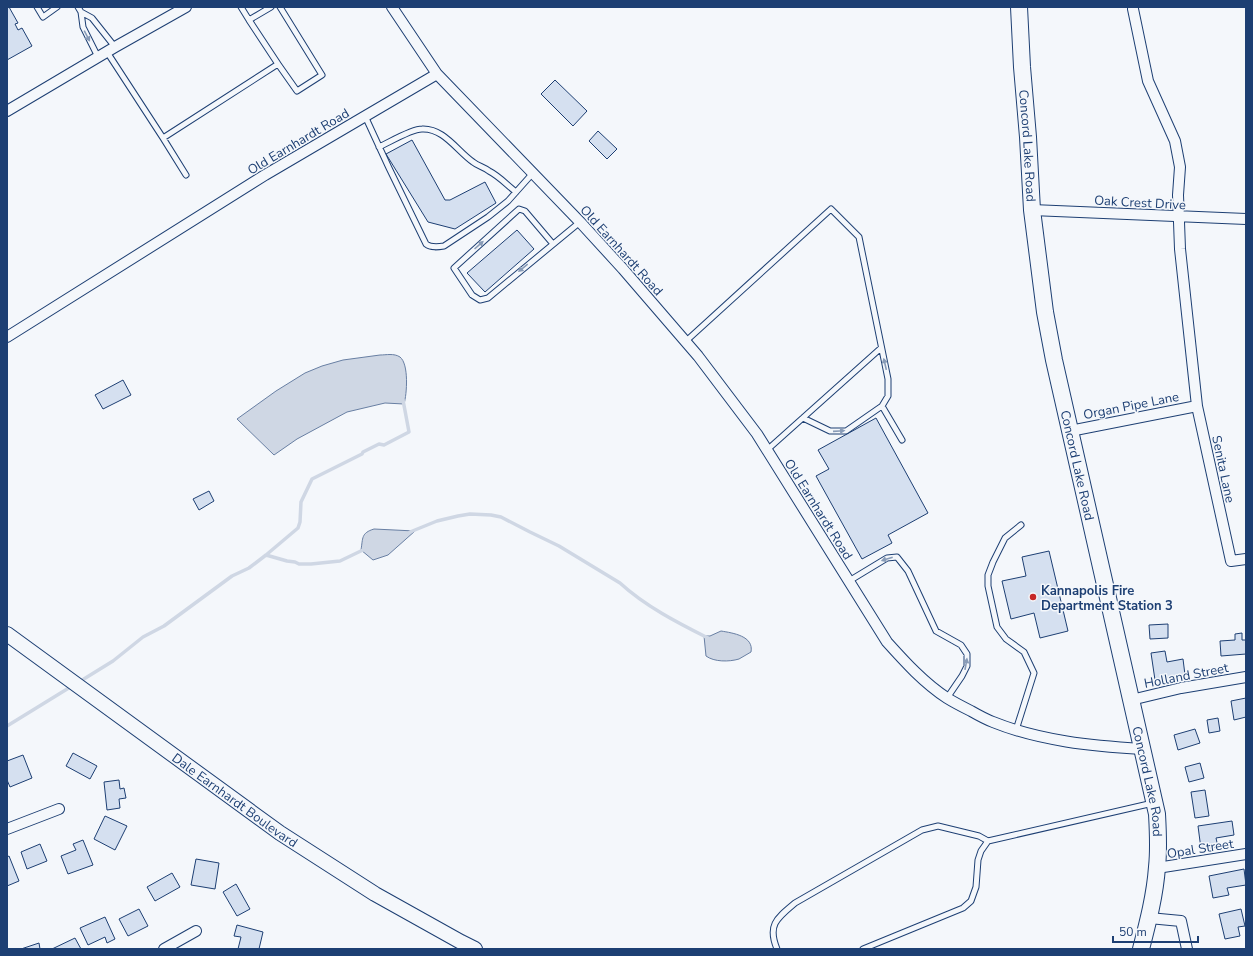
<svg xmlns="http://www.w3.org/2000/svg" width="1253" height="956" font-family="'Nunito Sans',sans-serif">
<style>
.water{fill:#cfd7e4;stroke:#687fa3}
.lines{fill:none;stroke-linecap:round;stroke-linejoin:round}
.stream{stroke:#cfd7e4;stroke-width:3.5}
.building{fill:#d5e0f0;stroke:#1d3f73}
.lane-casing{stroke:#1d3f73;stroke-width:7}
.street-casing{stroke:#1d3f73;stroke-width:12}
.secondary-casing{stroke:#1d3f73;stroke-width:16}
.primary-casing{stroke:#1d3f73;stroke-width:18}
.lane{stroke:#f4f7fb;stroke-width:5}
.street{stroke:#f4f7fb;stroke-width:10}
.secondary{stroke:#f4f7fb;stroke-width:14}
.primary{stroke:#f4f7fb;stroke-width:16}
.oneway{fill:#889bb7}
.poi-dot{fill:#c62828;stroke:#f4f7fb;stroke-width:1.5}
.labels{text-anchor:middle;stroke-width:3;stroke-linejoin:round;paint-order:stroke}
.street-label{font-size:13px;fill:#1d3f73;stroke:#f4f7fb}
.poi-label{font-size:13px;font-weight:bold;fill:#1d3f73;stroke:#f4f7fb;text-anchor:start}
</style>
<rect width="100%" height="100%" fill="#f4f7fb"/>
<path class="water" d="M 380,355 C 386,355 394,353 400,357 C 409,364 407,394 404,404 L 385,403 L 347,412 L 297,439 L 274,455 L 237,419 L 276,391 L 305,373 L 322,366 L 343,360 Z
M 374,529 L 415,531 L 388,555 L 373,560 L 361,550 C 363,538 361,533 374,529 Z
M 721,631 C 733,633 754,636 751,652 C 747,654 743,657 739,659 C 729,662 714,662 706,656 L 704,636 L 710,636 Z"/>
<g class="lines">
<path class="stream" d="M 410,532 L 437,521 L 458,516 L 470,514 L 491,515 L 501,517 L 530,532 L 559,546 L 620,583 C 645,606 678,623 708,638
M 266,555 L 287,561 L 295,562 L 299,564 L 311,564 L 340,561 L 365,549
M 79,682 L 113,661 L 143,637 L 164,626 L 232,576 L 249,568 L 266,555 L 298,528 L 300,522 L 301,502 L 312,479 L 362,454 L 363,452 L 379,444 L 384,445 L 409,432 L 403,400
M 7,726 L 72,686"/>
</g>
<path class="building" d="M 7,7 L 9,7 L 18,23 L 15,24 L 18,30 L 22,28 L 32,46 L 7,60 Z
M 555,80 L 587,111 L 573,126 L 541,94 Z
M 598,131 L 617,149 L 607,159 L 589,141 Z
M 412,140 L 445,200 L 450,200 L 485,182 L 496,203 L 455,229 L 428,222 L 386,154 Z
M 517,230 L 534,249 L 485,292 L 467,273 Z
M 123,380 L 131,395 L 103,409 L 95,395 Z
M 876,418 L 928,513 L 888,535 L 892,543 L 862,559 L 816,476 L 829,469 L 818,450 Z
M 209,491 L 214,501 L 199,510 L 193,499 Z
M 1049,551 L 1068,631 L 1040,638 L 1034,613 L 1011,619 L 1002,581 L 1026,576 L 1022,557 Z
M 1168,624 L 1168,638 L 1150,639 L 1149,625 Z
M 1242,633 L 1242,640 L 1246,640 L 1246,654 L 1221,656 L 1220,641 L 1235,640 L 1235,634 Z
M 1165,651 L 1167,662 L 1183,659 L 1185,675 L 1155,680 L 1151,653 Z
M 1246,698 L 1246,717 L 1234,720 L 1231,701 Z
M 1218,718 L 1220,731 L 1209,733 L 1207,720 Z
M 1195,729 L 1200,743 L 1178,750 L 1174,735 Z
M 73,753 L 97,766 L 90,779 L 66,766 Z
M 23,755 L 32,778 L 10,787 L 7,780 L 7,761 Z
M 1200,763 L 1204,778 L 1189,782 L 1185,767 Z
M 119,780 L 120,789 L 124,788 L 126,798 L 119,799 L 120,808 L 107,810 L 104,782 Z
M 1205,790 L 1209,816 L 1195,818 L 1191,792 Z
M 105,816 L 127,826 L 115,850 L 94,839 Z
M 1232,821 L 1234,835 L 1216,838 L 1218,847 L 1201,849 L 1198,826 Z
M 83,840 L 93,865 L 68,874 L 61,856 L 76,850 L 73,844 Z
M 40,844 L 47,861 L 27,869 L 21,852 Z
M 9,856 L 19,881 L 7,886 L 7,857 Z
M 196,859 L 219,863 L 215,889 L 191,885 Z
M 1244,869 L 1246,885 L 1227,888 L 1229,895 L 1213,898 L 1209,876 Z
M 172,873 L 180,887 L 155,901 L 147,887 Z
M 236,884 L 250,909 L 237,916 L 223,892 Z
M 139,909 L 148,926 L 128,936 L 119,919 Z
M 1241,909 L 1245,926 L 1238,927 L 1240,936 L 1225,939 L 1219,914 Z
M 105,917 L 115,939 L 107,943 L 105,937 L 88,945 L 80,928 Z
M 237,925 L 263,932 L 259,949 L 238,949 L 241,937 L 234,936 Z
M 75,938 L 81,949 L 52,949 Z
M 39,943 L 40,949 L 21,949 Z"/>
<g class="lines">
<defs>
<path id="lane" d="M 37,7 L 43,17 L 57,7
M 78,7 L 81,12 L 83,27 L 98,57
M 241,7 L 249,20 L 271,7
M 81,12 L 92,18 L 115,47
M 249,20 L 278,64
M 107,52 L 163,138 L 186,175
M 365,116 L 389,168 L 426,244 C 431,248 438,247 444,246 L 488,217 L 508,201 L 533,173
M 163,138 L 278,64 L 297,91 L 322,75 L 280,7
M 379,147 C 390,142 411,129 422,129 C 444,128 457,151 473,162 C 478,166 484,167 489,171 C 499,176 507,185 516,192
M 553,244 L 525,211 L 519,209 L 454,268 L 472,295 L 480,300 L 488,298 L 580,222
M 685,342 L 831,209 L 859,237 L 888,379 L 888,396 L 882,406 L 846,431 L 830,431 L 803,418
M 882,406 L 902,440
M 767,450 L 881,348
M 849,581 L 887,558 L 897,557 L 908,571 L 936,631 L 961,645 L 967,654 L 967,666 L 962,676 L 947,698
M 1016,730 L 1034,673 L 1024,652 L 1006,639 L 997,627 L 988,586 L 988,575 L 993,562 L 1005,538 L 1021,525
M 777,949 C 767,925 777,918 795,903 L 922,830 L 938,826 L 979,836 L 988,841
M 863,949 L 963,908 L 971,901 L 976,887 L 978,860 L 981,851 L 988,841 L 1153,803"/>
<path id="street" d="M 392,7 L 437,74
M 1133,9 L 1148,81 L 1175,141 L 1180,167 L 1178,195 L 1180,249 L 1197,406 L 1231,561 L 1246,559
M 7,111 L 115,47 L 186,7
M 1032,210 L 1246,219
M 7,337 L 265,175 L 437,74 L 580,222 L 623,269 L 698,356 L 757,434 L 887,642 C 905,662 924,683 947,698 C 955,703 963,707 971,711 C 978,715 985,719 993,722 C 1040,741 1092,746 1142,749
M 1070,431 L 1197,406
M 1131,700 L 1181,688 L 1246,677
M 7,829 L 59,809
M 1157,868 L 1246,854
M 1149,918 L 1181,921 L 1187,949
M 164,949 L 196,931"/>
<g id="secondary">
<path id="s1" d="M 7,634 L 280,833 L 375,894 L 461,942 L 475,949"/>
</g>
<g id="primary">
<path id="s2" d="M 1019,7 L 1022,67 L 1028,137 L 1032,210 L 1045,312 L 1054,360 L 1157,814 C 1158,832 1159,849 1157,867 C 1155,895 1148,922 1141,949"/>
</g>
</defs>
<use href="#lane" class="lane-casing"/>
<use href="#street" class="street-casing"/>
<use href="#secondary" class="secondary-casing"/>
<use href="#primary" class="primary-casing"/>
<use href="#lane" class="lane"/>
<use href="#street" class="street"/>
<use href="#secondary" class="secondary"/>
<use href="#primary" class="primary"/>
</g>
<defs><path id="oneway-solid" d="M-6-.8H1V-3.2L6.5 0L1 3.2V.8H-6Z"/></defs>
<g class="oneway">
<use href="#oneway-solid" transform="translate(87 36) rotate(62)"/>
<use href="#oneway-solid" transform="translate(479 245) rotate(-42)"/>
<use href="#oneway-solid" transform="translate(523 268) rotate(141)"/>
<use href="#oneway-solid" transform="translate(885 364) rotate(-103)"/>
<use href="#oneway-solid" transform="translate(839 431) rotate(-4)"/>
<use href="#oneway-solid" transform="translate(887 559) rotate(162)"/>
<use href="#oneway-solid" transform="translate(966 664) rotate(-80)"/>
</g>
<circle class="poi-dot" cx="1033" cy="597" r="4"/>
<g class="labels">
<g class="street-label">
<text transform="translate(298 141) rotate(-31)" y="5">Old Earnhardt Road</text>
<text dy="5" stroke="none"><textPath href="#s2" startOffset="139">Concord Lake Road</textPath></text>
<text transform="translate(1140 202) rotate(3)" y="5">Oak Crest Drive</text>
<text transform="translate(622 250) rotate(48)" y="5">Old Earnhardt Road</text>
<text transform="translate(1131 405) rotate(-11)" y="5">Organ Pipe Lane</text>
<text dy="5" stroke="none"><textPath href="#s2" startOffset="463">Concord Lake Road</textPath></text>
<text transform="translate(1224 469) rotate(78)" y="5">Senita Lane</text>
<text transform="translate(819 509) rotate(58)" y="5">Old Earnhardt Road</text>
<text transform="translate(1186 675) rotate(-11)" y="5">Holland Street</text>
<text dy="5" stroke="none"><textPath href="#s2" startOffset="787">Concord Lake Road</textPath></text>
<text dy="5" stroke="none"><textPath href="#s1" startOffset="282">Dale Earnhardt Boulevard</textPath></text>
<text transform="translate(1200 848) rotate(-9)" y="5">Opal Street</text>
</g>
<g class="poi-label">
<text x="1041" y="595">Kannapolis Fire<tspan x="1041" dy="15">Department Station 3</tspan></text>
</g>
</g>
<rect width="1253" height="956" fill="none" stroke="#1d3f73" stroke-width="16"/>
<path d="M1113 936v6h85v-6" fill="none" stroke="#1d3f73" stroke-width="2"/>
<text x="1119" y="936" font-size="12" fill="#1d3f73" stroke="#f4f7fb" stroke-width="3" paint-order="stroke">50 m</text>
</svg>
